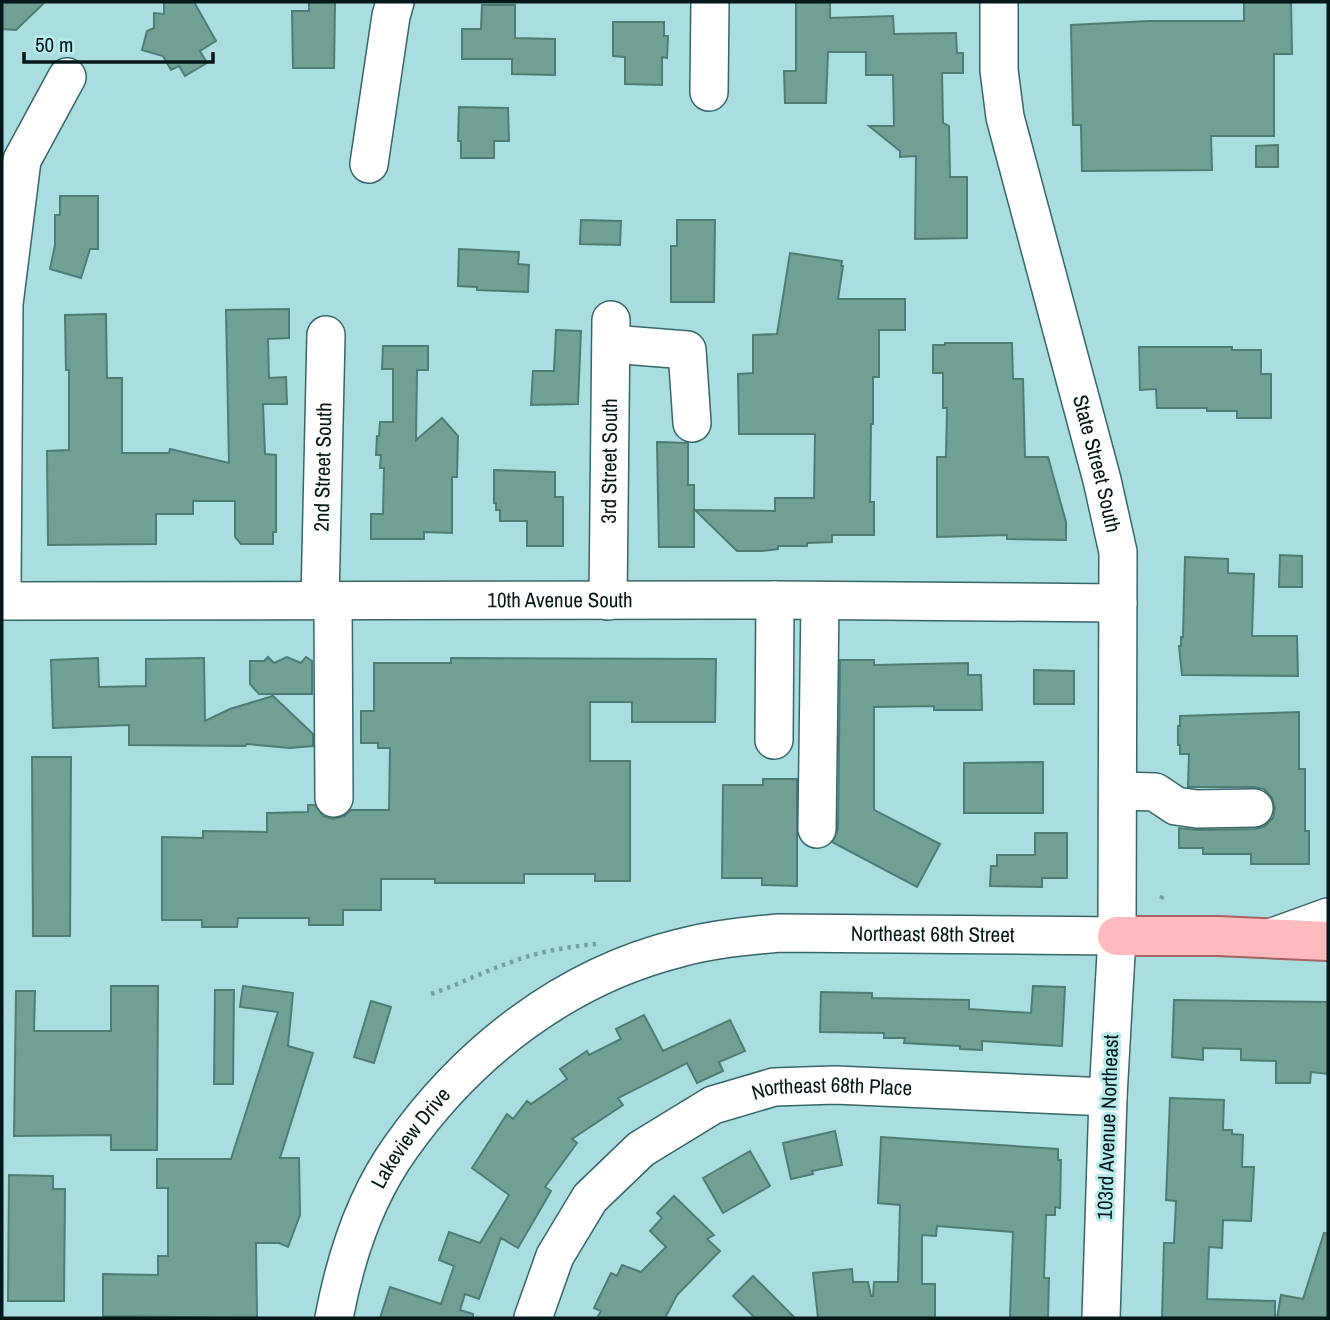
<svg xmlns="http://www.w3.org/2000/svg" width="1330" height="1320" font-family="'Archivo Narrow',sans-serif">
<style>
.building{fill:#71a095;stroke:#507d73;stroke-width:2}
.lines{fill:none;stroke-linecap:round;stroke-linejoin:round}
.minor-casing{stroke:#366668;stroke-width:40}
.major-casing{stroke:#a66366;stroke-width:42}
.path{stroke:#77a0a1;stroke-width:4.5;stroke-dasharray:3.5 5;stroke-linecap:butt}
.minor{stroke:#fff;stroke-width:37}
.major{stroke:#febabc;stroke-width:38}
.labels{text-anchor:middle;stroke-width:6;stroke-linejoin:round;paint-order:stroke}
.street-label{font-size:21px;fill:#051819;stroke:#b7ebec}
</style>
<rect width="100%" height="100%" fill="#aadddf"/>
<path class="building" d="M 2,2 L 45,2 L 16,30 L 2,29 Z
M 164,2 L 194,2 L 216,41 L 200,51 L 207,63 L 185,76 L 179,66 L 171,70 L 163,56 L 142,50 L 147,31 L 154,28 L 154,13 L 164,14 Z
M 309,2 L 335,2 L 334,68 L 293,68 L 292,11 L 309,11 Z
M 796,2 L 830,2 L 830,18 L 893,16 L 894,34 L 956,33 L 957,53 L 963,53 L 963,73 L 942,73 L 943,123 L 949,126 L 950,177 L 967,177 L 967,238 L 915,239 L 916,156 L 900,157 L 900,151 L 869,126 L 894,126 L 893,75 L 866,75 L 866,52 L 828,52 L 826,103 L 785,103 L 784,71 L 796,71 Z
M 1244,2 L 1291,2 L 1292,54 L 1274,54 L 1274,136 L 1211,136 L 1212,170 L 1082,171 L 1081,125 L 1073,125 L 1071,25 L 1149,21 L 1244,21 Z
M 482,5 L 515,5 L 515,38 L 555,39 L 555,75 L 512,74 L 512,59 L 462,59 L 462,29 L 481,29 Z
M 613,22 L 664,22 L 664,36 L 668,36 L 667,58 L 662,57 L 662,85 L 625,84 L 625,57 L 613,56 Z
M 459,107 L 508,108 L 509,141 L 494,141 L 494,158 L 461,158 L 461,141 L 458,141 Z
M 1278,145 L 1278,167 L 1256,167 L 1256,146 Z
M 60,196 L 98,196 L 98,249 L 90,249 L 81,278 L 50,269 L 55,245 L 55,215 L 60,215 Z
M 581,220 L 621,221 L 620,245 L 580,244 Z
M 677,220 L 715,220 L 714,302 L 671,302 L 671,246 L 677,246 Z
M 459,249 L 519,252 L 518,264 L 529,265 L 528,292 L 477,290 L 477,287 L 458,286 Z
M 790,253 L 842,261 L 841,266 L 843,266 L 838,299 L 905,299 L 905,330 L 879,330 L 879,377 L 873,377 L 873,424 L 871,424 L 870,502 L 874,502 L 874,535 L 832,535 L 832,542 L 807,543 L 807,546 L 778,546 L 778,549 L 761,551 L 737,551 L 695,510 L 775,511 L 775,498 L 814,498 L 815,434 L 739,434 L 738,374 L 753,373 L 753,335 L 777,334 Z
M 289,309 L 289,338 L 268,339 L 269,378 L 286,377 L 287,404 L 263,404 L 265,454 L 276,455 L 276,532 L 273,532 L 273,544 L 241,544 L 235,537 L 235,501 L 193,501 L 193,514 L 156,514 L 156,544 L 48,545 L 47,451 L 69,450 L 69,370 L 66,370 L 65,315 L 106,314 L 107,378 L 122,378 L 122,453 L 169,453 L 170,449 L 229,463 L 226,310 Z
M 556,330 L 581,331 L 578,404 L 531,405 L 533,371 L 554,371 Z
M 945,343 L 1012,343 L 1013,379 L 1023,379 L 1025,457 L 1048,457 L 1066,522 L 1066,540 L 1007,539 L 1007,535 L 937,537 L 937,457 L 946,457 L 947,408 L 943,408 L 943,373 L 933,373 L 933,345 L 945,345 Z
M 383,346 L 428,346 L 428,370 L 417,370 L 416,440 L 442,418 L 458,436 L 457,477 L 452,477 L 452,533 L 424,532 L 424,539 L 371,539 L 371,514 L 383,514 L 384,468 L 380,468 L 381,455 L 376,455 L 377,436 L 379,436 L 380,422 L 393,422 L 393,369 L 382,369 Z
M 1139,347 L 1232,347 L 1232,350 L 1261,350 L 1261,374 L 1271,374 L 1271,418 L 1237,418 L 1237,411 L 1207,411 L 1207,408 L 1157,408 L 1156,389 L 1140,390 Z
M 657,442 L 688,443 L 688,485 L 694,485 L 694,547 L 659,547 Z
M 494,470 L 555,472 L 555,497 L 563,497 L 563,546 L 527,546 L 527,521 L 500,521 L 500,510 L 496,510 L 496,503 L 494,503 Z
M 1280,555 L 1302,556 L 1302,587 L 1279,587 Z
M 1185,557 L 1228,559 L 1228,573 L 1254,574 L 1252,636 L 1297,636 L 1298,676 L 1182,675 L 1179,646 L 1181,646 L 1181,637 L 1183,637 Z
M 268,657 L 274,663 L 287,657 L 301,663 L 306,657 L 312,661 L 312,694 L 259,694 L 250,684 L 250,661 L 264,661 Z
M 98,658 L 99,687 L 146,686 L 146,659 L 204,658 L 205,721 L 230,709 L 273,696 L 313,734 L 313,746 L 290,748 L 247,744 L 245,746 L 129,745 L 129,725 L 53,728 L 51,660 Z
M 451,658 L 716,659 L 715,722 L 632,722 L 632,702 L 590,702 L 590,761 L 630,761 L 630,881 L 595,881 L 595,874 L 524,874 L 524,883 L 435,883 L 435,879 L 381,879 L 381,910 L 343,910 L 343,925 L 309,925 L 309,918 L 238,918 L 237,927 L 202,927 L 202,920 L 162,920 L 162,837 L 203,838 L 203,831 L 267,832 L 267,813 L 308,812 L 308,805 L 315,805 L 323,816 L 333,819 L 344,816 L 351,810 L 389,810 L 390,748 L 378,748 L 378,743 L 361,743 L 361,711 L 374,711 L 374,663 L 451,663 Z
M 840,660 L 874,660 L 874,665 L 968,663 L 968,675 L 981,675 L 982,710 L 934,710 L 934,706 L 874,707 L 874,810 L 940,844 L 917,887 L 832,842 L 838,829 Z
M 1034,670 L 1074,671 L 1074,704 L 1034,704 Z
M 1299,712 L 1299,769 L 1305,769 L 1305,831 L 1309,831 L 1309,864 L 1251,864 L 1251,854 L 1203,854 L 1203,848 L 1179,848 L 1179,828 L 1197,830 L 1255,829 L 1265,826 L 1273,818 L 1275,808 L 1272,798 L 1264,789 L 1254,787 L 1188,787 L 1189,754 L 1180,754 L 1180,745 L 1178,745 L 1178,726 L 1180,726 L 1180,716 Z
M 32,757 L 71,757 L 70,936 L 33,936 Z
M 1043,762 L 1043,813 L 964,813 L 964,763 Z
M 763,779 L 797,779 L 797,886 L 762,885 L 762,878 L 722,878 L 723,785 L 763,785 Z
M 1035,833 L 1067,833 L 1067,878 L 1042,878 L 1042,887 L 990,886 L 991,866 L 997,866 L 997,855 L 1035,855 Z
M 111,986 L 158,986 L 157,1150 L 111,1150 L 111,1135 L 14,1136 L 16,991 L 35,991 L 34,1031 L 111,1031 Z
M 243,986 L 293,993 L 288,1046 L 313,1053 L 280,1158 L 299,1158 L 300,1215 L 288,1247 L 279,1243 L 256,1243 L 257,1318 L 103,1316 L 103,1274 L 158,1275 L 158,1256 L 168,1256 L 168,1188 L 157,1188 L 157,1159 L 231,1159 L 278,1012 L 240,1007 Z
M 1033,986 L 1065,987 L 1062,1046 L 982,1041 L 982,1050 L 960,1049 L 960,1046 L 904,1043 L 905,1038 L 884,1038 L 884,1033 L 820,1032 L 821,992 L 872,993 L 872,998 L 969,1000 L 969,1009 L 1031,1013 Z
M 215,990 L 234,990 L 233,1084 L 214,1084 Z
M 1174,1000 L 1328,1002 L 1328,1074 L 1311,1072 L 1310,1083 L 1276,1083 L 1276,1061 L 1241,1060 L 1241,1049 L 1203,1048 L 1203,1060 L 1172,1057 Z
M 371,1001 L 391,1007 L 374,1063 L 354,1057 Z
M 644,1015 L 663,1051 L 730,1020 L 745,1051 L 719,1062 L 723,1071 L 697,1083 L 687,1063 L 618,1098 L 623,1105 L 572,1139 L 577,1143 L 545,1187 L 551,1191 L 518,1248 L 501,1238 L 479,1299 L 465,1294 L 460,1310 L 473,1314 L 473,1318 L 380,1318 L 390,1287 L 441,1304 L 454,1266 L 439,1260 L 449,1232 L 480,1243 L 509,1195 L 472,1168 L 507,1114 L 513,1119 L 527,1101 L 531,1104 L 567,1079 L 560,1069 L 587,1051 L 589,1055 L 621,1039 L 616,1029 Z
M 1170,1098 L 1224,1100 L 1223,1130 L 1232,1130 L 1232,1134 L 1243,1135 L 1242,1167 L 1254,1167 L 1251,1221 L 1223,1220 L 1222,1248 L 1209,1247 L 1207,1299 L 1275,1301 L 1275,1318 L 1162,1318 L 1164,1243 L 1174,1243 L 1176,1201 L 1166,1200 Z
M 835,1131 L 842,1165 L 812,1171 L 813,1174 L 791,1179 L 783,1143 Z
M 881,1137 L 1058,1149 L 1058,1160 L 1061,1160 L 1060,1208 L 1055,1207 L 1055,1215 L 1046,1215 L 1044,1278 L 1049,1278 L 1048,1318 L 1010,1318 L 1013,1232 L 937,1226 L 936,1236 L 922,1235 L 922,1284 L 935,1284 L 935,1318 L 818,1318 L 813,1273 L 852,1269 L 853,1282 L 868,1282 L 871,1296 L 873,1296 L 874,1282 L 898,1282 L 900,1205 L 878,1203 Z
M 750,1151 L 770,1186 L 723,1213 L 703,1178 Z
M 9,1175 L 53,1176 L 53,1189 L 65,1189 L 64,1301 L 8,1301 Z
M 674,1196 L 714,1235 L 707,1239 L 720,1251 L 677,1295 L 665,1318 L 597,1318 L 601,1311 L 594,1308 L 611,1273 L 617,1276 L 622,1265 L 641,1272 L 666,1247 L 650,1231 L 662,1218 L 657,1213 Z
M 1324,1233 L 1328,1234 L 1328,1318 L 1277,1318 L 1281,1295 L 1303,1299 Z
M 753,1276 L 795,1318 L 755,1318 L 733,1296 Z"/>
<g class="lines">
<defs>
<g id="minor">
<path id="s1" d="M 999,2 L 999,70 L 1005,117 L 1102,480 L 1118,552 L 1117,936 L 1108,1097 L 1101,1318"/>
<path d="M 709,92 L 710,2"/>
<path d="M 369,164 L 391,16 L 395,2"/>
<path d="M 611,344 L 687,350 L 692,423"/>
<path d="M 2,588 L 4,304 L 22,160 L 67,77"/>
<path id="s2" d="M 320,600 L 326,335"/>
<path d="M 333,600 L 334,798"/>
<path id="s3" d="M 2,601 L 775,600 L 1118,603"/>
<path id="s4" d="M 608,601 L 611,320"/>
<path d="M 774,740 L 775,600"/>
<path d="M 1119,791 L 1155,792 L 1176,806 L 1197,809 L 1254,808"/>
<path d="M 817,829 L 820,601"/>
<path d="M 1270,938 L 1328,917"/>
<path id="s5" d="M 334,1318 C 345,1259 365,1197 401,1147 C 468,1052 566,976 680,948 C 713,939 746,936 779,933 L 1117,936"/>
<path id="s6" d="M 533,1318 L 555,1256 L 590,1198 L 641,1149 L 713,1105 L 774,1087 L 835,1085 L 1108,1097"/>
</g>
<path id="major" d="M 1117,936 L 1218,936 L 1328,941"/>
</defs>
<use href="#minor" class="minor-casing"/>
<use href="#major" class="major-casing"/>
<path class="path" d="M 1161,899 L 1165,892
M 431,994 C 458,985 482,972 509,963 C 536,952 566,947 596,944"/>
<use href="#minor" class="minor"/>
<use href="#major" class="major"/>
</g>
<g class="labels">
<g class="street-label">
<text dy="7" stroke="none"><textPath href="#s4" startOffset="140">3rd Street South</textPath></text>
<text dy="7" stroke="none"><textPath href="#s1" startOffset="474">State Street South</textPath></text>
<text dy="7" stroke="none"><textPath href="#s2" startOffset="133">2nd Street South</textPath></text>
<text dy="7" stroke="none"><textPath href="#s3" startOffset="558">10th Avenue South</textPath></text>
<text dy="7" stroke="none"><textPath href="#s5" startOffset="789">Northeast 68th Street</textPath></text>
<text dy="7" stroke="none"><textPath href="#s6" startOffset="410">Northeast 68th Place</textPath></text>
<text transform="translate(1108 1127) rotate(-88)" y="7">103rd Avenue Northeast</text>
<text dy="7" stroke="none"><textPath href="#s5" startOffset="198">Lakeview Drive</textPath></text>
</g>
</g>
<rect width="1330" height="1320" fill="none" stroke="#051819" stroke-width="7"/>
<path d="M24 52v10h189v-10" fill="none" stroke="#051819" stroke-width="3.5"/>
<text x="35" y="52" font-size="21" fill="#051819" stroke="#b7ebec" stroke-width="5" paint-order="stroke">50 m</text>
</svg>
